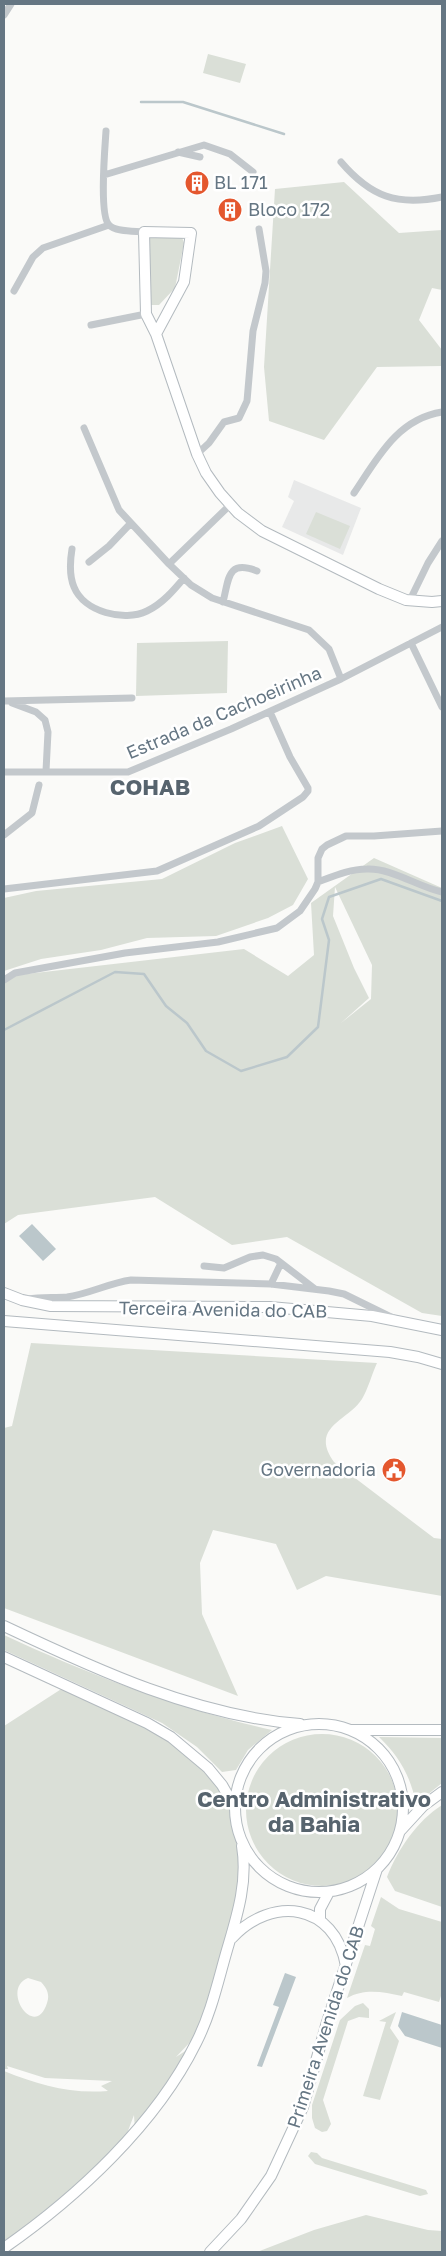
<svg xmlns="http://www.w3.org/2000/svg" width="446" height="2256" font-family="'Golos Text',sans-serif">
<style>
.built{fill:#e8e9e9}
.green{fill:#dadfd7;fill-rule:evenodd}
.water{fill:#bbc7cb}
.lines{fill:none;stroke-linecap:round;stroke-linejoin:round}
.stream{stroke:#bbc7cb;stroke-width:2.5}
.secondary-casing{stroke:#b3babf;stroke-width:12}
.street{stroke:#c3c8cc;stroke-width:7}
.secondary{stroke:#fff;stroke-width:10}
.labels{text-anchor:middle;stroke-width:5;stroke-linejoin:round;paint-order:stroke}
.poi-label{font-size:18px;fill:#657683;stroke:#fff;text-anchor:start}
.street-label{font-size:18px;fill:#657683;stroke:#fff}
.district-label{font-size:22px;font-weight:bold;fill:#57646e;stroke:#fff}
</style>
<rect width="100%" height="100%" fill="#fafaf8"/>
<path class="built" d="M 294,480 L 361,508 L 343,555 L 282,527 L 294,501 L 288,497 Z"/>
<path class="green" d="M 208,54 L 246,64 L 240,83 L 203,73 Z
M 344,182 L 399,233 L 442,230 L 442,290 L 432,288 L 419,320 L 442,350 L 442,366 L 377,367 L 324,440 L 269,421 L 264,367 L 275,189 Z
M 151,235 L 182,237 L 184,243 L 175,288 L 159,305 L 149,305 L 148,242 Z
M 316,512 L 350,526 L 340,549 L 306,534 Z
M 228,641 L 227,693 L 136,696 L 137,643 Z
M 282,826 L 308,879 L 293,905 L 268,918 L 216,936 L 147,938 L 101,950 L 41,959 L 4,971 L 4,898 L 36,891 L 162,879 L 235,843 Z
M 374,858 L 442,888 L 442,1316 L 422,1313 L 287,1237 L 232,1245 L 155,1197 L 18,1215 L 4,1224 L 4,985 L 9,976 L 244,949 L 288,976 L 314,955 L 311,903 ZM 335,887 L 372,965 L 371,999 L 341,1023 L 369,998 L 354,968 L 333,916 Z
M 31,1343 L 377,1363 C 372,1374 368,1389 362,1399 C 348,1421 309,1427 334,1462 L 434,1538 L 442,1539 L 442,1596 L 326,1576 L 297,1590 L 276,1544 L 213,1530 L 200,1563 L 202,1614 L 238,1696 L 4,1608 L 4,1428 L 12,1426 Z
M 4,1635 C 90,1675 178,1709 272,1730 L 248,1750 L 236,1770 L 222,1772 L 197,1747 L 162,1723 L 4,1650 Z
M 66,1686 L 147,1723 L 194,1754 L 235,1808 L 237,1826 L 245,1860 L 213,1997 L 193,2039 L 176,2057 L 196,2044 L 135,2131 L 134,2115 L 123,2144 L 4,2248 L 4,2071 C 39,2085 69,2094 108,2091 L 101,2086 L 112,2081 L 45,2078 L 7,2066 L 8,2069 L 4,2069 L 4,1726 ZM 28,1978 L 41,1982 C 47,1988 50,1995 47,2003 C 35,2041 0,1989 28,1978 Z
M246 1810a76 76 0 1 1 152 0a76 76 0 1 1-152 0Z
M 379,1737 L 442,1738 L 442,1783 L 416,1804 C 411,1777 399,1756 379,1737 Z
M 442,1805 L 442,1907 L 395,1891 L 387,1877 C 398,1849 417,1821 442,1805 Z
M 381,1897 L 399,1909 L 442,1922 L 442,1993 L 439,2002 L 404,1992 L 402,1996 C 383,1992 365,1988 347,1998 L 365,1945 L 370,1946 L 375,1929 L 371,1926 Z
M 363,2003 L 369,2009 L 369,2018 L 359,2017 L 348,2021 L 323,2100 L 331,2124 L 327,2131 L 322,2132 L 315,2128 L 312,2118 L 312,2105 L 340,2020 L 355,2006 Z
M 396,2012 L 390,2028 L 399,2041 L 380,2100 L 363,2096 L 386,2022 L 379,2021 Z
M 311,2152 L 317,2153 L 322,2158 L 426,2190 L 428,2194 L 420,2196 L 315,2164 L 308,2156 Z
M 366,2215 L 428,2230 L 442,2231 L 442,2252 L 257,2252 L 314,2230 Z"/>
<path class="water" d="M 32,1224 L 56,1249 L 43,1261 L 19,1236 Z
M 285,1973 L 296,1977 L 262,2067 L 257,2066 L 279,2007 L 273,2005 Z
M 402,2012 L 442,2025 L 442,2048 L 405,2036 L 398,2026 Z"/>
<g class="lines">
<path class="stream" d="M 141,102 L 183,102 L 284,134
M 4,1030 L 115,972 L 144,974 L 166,1006 L 187,1023 L 206,1051 L 241,1071 L 287,1057 L 318,1027 L 329,940 L 322,919 L 329,897 L 381,879 L 442,901"/>
<defs>
<path id="secondary" d="M 156,334 L 184,282 L 191,233 L 144,232 L 146,314 L 156,334 L 197,454 L 206,473 L 220,493 L 238,513 L 262,531 L 379,589 L 406,600 L 432,602 L 442,601
M 4,1293 L 22,1300 L 51,1306 L 270,1307 L 372,1316 L 442,1330
M 4,1321 L 390,1352 L 418,1357 L 442,1364
M 4,1626 C 97,1670 196,1716 300,1724
M 4,1657 L 147,1723 L 171,1737 L 208,1768 L 222,1785 L 235,1808
M235 1808a84 84 0 1 1 168 0a84 84 0 1 1-168 0Z
M 351,1730 L 442,1730
M 401,1830 L 423,1806 L 442,1792
M 320,1920 L 320,1909 L 329,1892
M 232,1938 C 272,1895 335,1903 346,1966
M 4,2248 C 77,2197 156,2124 196,2043 C 211,2014 218,1981 227,1950 C 237,1916 248,1882 242,1846
M 210,2252 L 241,2219 L 271,2176 L 303,2107 L 327,2022 L 377,1869"/>
</defs>
<use href="#secondary" class="secondary-casing"/>
<path class="street" d="M 4,15 L 11,4
M 106,131 C 105,147 99,215 109,225 C 115,232 135,231 144,232
M 178,152 L 200,157
M 341,162 C 371,197 397,206 442,197
M 104,175 L 204,145 L 230,154 L 253,172
M 14,291 L 33,257 L 43,248 L 109,225
M 91,325 L 146,314
M 84,428 L 119,510 L 169,564 L 191,585 L 212,598 L 309,630 L 329,649 L 341,679
M 197,454 L 209,443 L 224,422 L 239,418 L 247,401 L 253,331 L 265,283 L 266,271 L 259,229
M 354,493 C 377,459 397,419 442,412
M 72,549 C 70,561 69,575 74,587 C 84,612 124,622 147,611 C 162,604 174,590 184,578
M 89,562 L 109,546 L 130,524
M 169,564 L 230,505
M 410,600 L 428,563 L 442,541
M 223,602 C 229,579 227,559 257,571
M 411,643 L 442,707
M 4,701 L 132,698
M 12,703 L 36,712 L 45,720 L 48,732 L 46,771
M 4,772 L 128,772 L 231,729 L 341,679 L 442,627
M 4,835 L 32,813 L 39,785
M 318,882 C 334,876 350,869 367,869 C 392,868 418,887 442,892
M 4,889 L 157,871 L 259,826 L 303,797 L 308,791 L 308,788 L 290,757 L 270,712
M 4,980 L 15,973 L 125,953 L 218,942 L 277,928 L 300,911 L 315,889 L 318,882 L 318,858 L 322,849 L 327,845 L 346,836 L 374,836 L 442,831
M 204,1266 L 224,1268 L 250,1257 L 263,1255 L 276,1259 L 315,1289
M 271,1284 L 281,1263
M 28,1299 C 41,1297 54,1298 67,1297 C 89,1294 109,1283 131,1280 L 271,1284 L 329,1291 L 344,1294 L 393,1318"/>
<use href="#secondary" class="secondary"/>
</g>
<defs>
<symbol id="building-disc" viewBox="-11 -11 22 22"><circle r="9.5" fill="#e4572e" stroke="#fff"/><path d="M-4-6H4V6H1V3H-1V6H-4ZM-2.5-4.3h1.7v1.8h-1.7ZM.8-4.3h1.7v1.8H.8ZM-2.5-1h1.7V.8h-1.7ZM.8-1h1.7V.8H.8Z" fill="#fff"/></symbol>
<symbol id="civic-disc" viewBox="-11 -11 22 22"><circle r="9.5" fill="#e4572e" stroke="#fff"/><path d="M-.6-6.5H3V-4.5H.6V-3L4-1V1h2V6H-6V1h2V-1L-.6-3ZM-1.2 2.5V6h2.4V2.5Z" fill="#fff"/></symbol>
</defs>
<g fill-rule="evenodd">
<use href="#building-disc" x="183" y="169" width="28" height="28"/>
<use href="#building-disc" x="216" y="196" width="28" height="28"/>
<use href="#civic-disc" x="380" y="1456" width="28" height="28"/>
</g>
<g class="labels">
<g class="poi-label">
<text x="214" y="189">BL 171</text>
<text x="248" y="216">Bloco 172</text>
<text x="376" y="1476" text-anchor="end">Governadoria</text>
</g>
<g class="street-label">
<text transform="translate(224 713) rotate(-23)" y="6">Estrada da Cachoeirinha</text>
<text transform="translate(223 1310) rotate(1)" y="6">Terceira Avenida do CAB</text>
<text transform="translate(326 2027) rotate(-72)" y="6">Primeira Avenida do CAB</text>
</g>
<g class="district-label">
<text x="150" y="795">COHAB</text>
<text x="314" y="1807">Centro Administrativo<tspan x="314" dy="25">da Bahia</tspan></text>
</g>
</g>
<rect width="446" height="2256" fill="none" stroke="#657683" stroke-width="10"/>
</svg>
